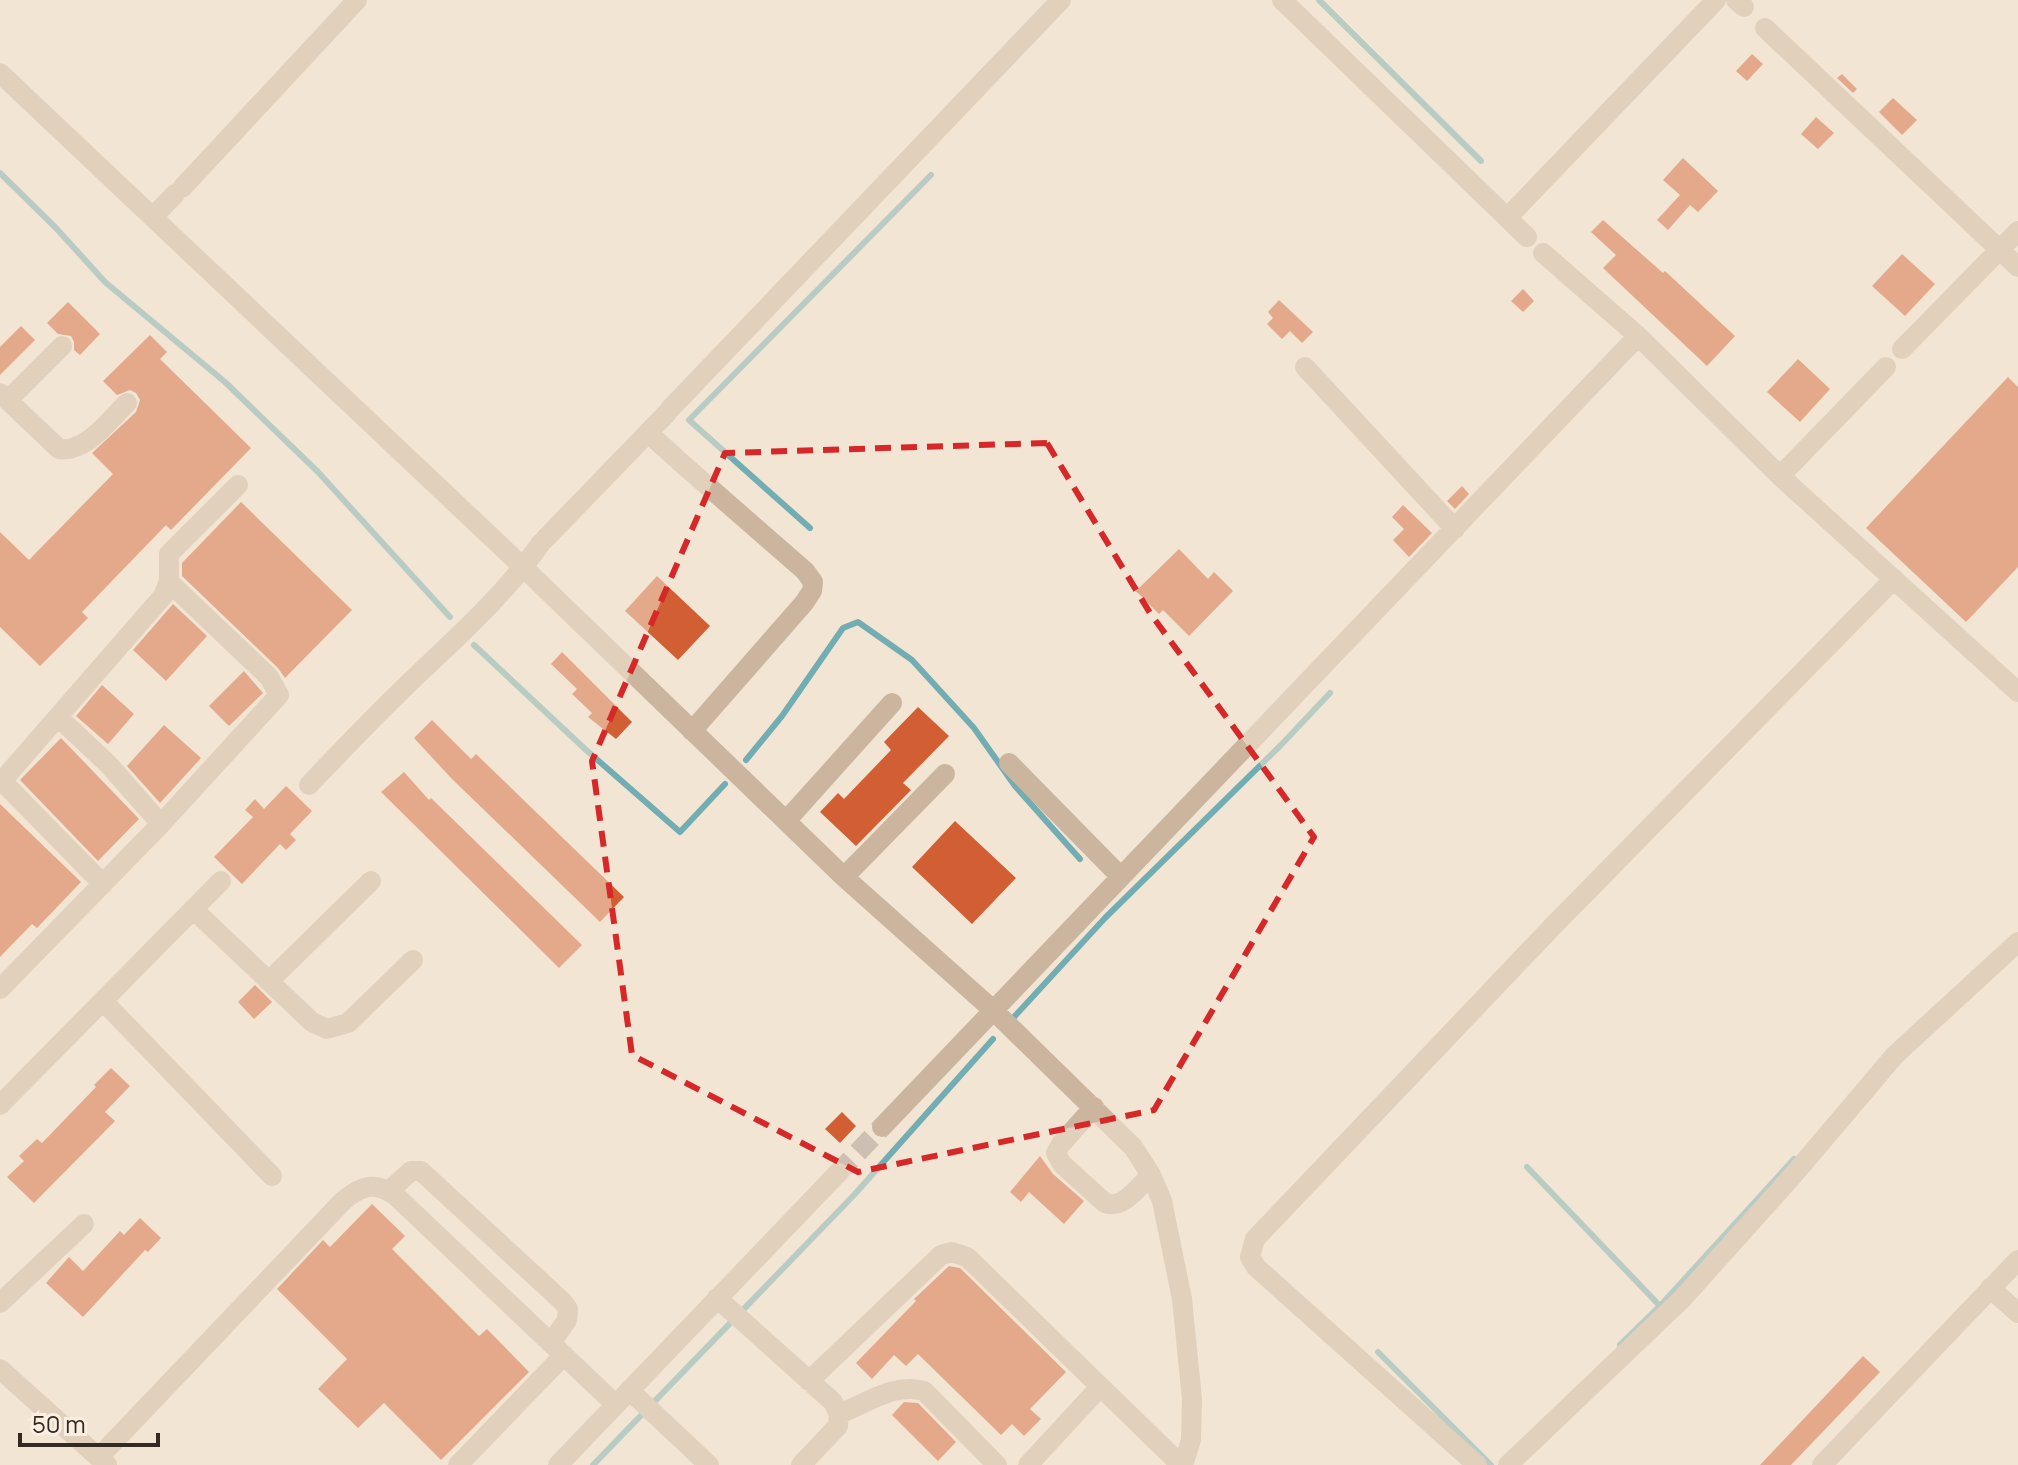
<svg xmlns="http://www.w3.org/2000/svg" width="2018" height="1465" font-family="Manrope,sans-serif">
<style>
.lines{fill:none;stroke-linecap:round;stroke-linejoin:round}
.stream{stroke:#71adb2;stroke-width:6}
.building{fill:#d25f33}
.minor-tunnel{stroke:#cdbfb1;stroke-width:20;stroke-dasharray:20 10;stroke-linecap:butt}
.minor{stroke:#cbb59f;stroke-width:20}
.marked{fill:none;stroke:#d62828;stroke-width:6;stroke-dasharray:16 10;stroke-linejoin:round}
</style>
<rect width="100%" height="100%" fill="#f3e5d4"/>
<g class="lines">
<path class="stream" d="M 1319,0 L 1481,161
M 0,173 L 56,228 L 105,282 L 225,382 L 318,472 L 450,617
M 810,528 L 689,420 L 931,175
M 474,645 L 585,749 L 680,832 L 725,784
M 746,760 L 782,716 L 843,628 L 858,622 L 912,660 L 974,728 L 1015,786 L 1080,859
M 1014,1017 L 1105,918 L 1281,745 L 1330,693
M 1527,1167 L 1660,1306 L 1794,1159
M 1620,1345 L 1660,1306
M 1378,1352 L 1491,1465
M 593,1465 L 854,1195 L 993,1039"/>
</g>
<path class="building" d="M 1752,54 L 1763,64 L 1747,81 L 1736,71 Z
M 1842,74 L 1857,89 L 1853,93 L 1837,78 Z
M 1893,98 L 1917,120 L 1902,135 L 1879,112 Z
M 1816,117 L 1834,133 L 1818,149 L 1801,134 Z
M 1683,158 L 1718,191 L 1698,212 L 1690,205 L 1668,230 L 1657,220 L 1680,195 L 1663,180 Z
M 1603,220 L 1663,273 L 1665,271 L 1735,336 L 1707,366 L 1603,268 L 1616,255 L 1591,232 Z
M 1902,254 L 1935,284 L 1905,316 L 1872,286 Z
M 1523,289 L 1534,301 L 1523,312 L 1511,301 Z
M 1279,300 L 1313,332 L 1302,343 L 1290,331 L 1282,339 L 1267,324 L 1273,318 L 1268,312 Z
M 68,302 L 100,334 L 80,355 L 74,350 L 74,342 L 71,336 L 58,334 L 47,323 Z
M 21,326 L 35,340 L 0,375 L 0,347 Z
M 150,335 L 167,352 L 160,359 L 251,448 L 171,530 L 166,525 L 82,612 L 88,618 L 40,666 L 0,627 L 0,532 L 29,560 L 113,474 L 92,453 L 136,412 L 140,400 L 136,393 L 130,390 L 117,395 L 103,381 Z
M 1798,359 L 1830,389 L 1800,422 L 1767,392 Z
M 2008,377 L 2018,387 L 2018,567 L 1966,622 L 1866,528 Z
M 1462,486 L 1469,494 L 1455,509 L 1447,501 Z
M 241,502 L 352,610 L 285,678 L 278,668 L 182,576 L 182,563 Z
M 1403,505 L 1432,533 L 1409,557 L 1393,540 L 1404,529 L 1392,517 Z
M 1179,549 L 1208,579 L 1214,572 L 1233,591 L 1189,636 L 1163,610 L 1159,614 L 1136,591 Z
M 657,576 L 710,626 L 678,660 L 625,611 Z
M 173,604 L 207,636 L 166,681 L 133,650 Z
M 562,652 L 632,722 L 616,739 L 588,717 L 592,713 L 572,694 L 577,689 L 551,664 Z
M 244,671 L 263,693 L 229,726 L 209,706 Z
M 102,685 L 134,714 L 108,744 L 76,716 Z
M 918,707 L 949,736 L 903,783 L 911,790 L 856,846 L 820,812 L 838,793 L 844,799 L 891,750 L 884,742 Z
M 432,720 L 471,759 L 476,754 L 624,897 L 600,922 L 452,779 L 414,738 Z
M 164,725 L 201,758 L 160,803 L 127,766 Z
M 61,738 L 139,819 L 98,861 L 20,780 Z
M 404,772 L 429,800 L 431,798 L 582,945 L 559,968 L 381,792 Z
M 286,786 L 312,811 L 290,834 L 296,840 L 286,850 L 280,844 L 242,884 L 214,857 L 253,817 L 245,810 L 255,799 L 264,809 Z
M 0,804 L 81,882 L 37,928 L 32,924 L 0,957 Z
M 955,821 L 1016,878 L 972,924 L 912,867 Z
M 255,985 L 272,1002 L 254,1019 L 238,1002 Z
M 111,1068 L 130,1086 L 105,1112 L 115,1121 L 34,1203 L 7,1177 L 24,1161 L 19,1156 L 37,1139 L 42,1143 L 96,1087 L 94,1085 Z
M 842,1112 L 856,1126 L 840,1143 L 825,1129 Z
M 1040,1156 L 1053,1174 L 1084,1201 L 1064,1224 L 1029,1192 L 1021,1202 L 1010,1192 Z
M 372,1204 L 405,1236 L 392,1249 L 479,1336 L 487,1329 L 529,1372 L 441,1460 L 384,1403 L 358,1428 L 318,1389 L 347,1359 L 277,1289 L 323,1240 L 330,1247 Z
M 140,1218 L 161,1238 L 148,1252 L 145,1250 L 83,1317 L 46,1283 L 69,1257 L 83,1271 L 120,1231 L 124,1235 Z
M 949,1266 L 960,1268 L 1066,1372 L 1030,1409 L 1041,1419 L 1024,1436 L 1012,1424 L 1001,1435 L 918,1354 L 906,1366 L 894,1355 L 872,1379 L 856,1363 L 916,1301 L 914,1299 Z
M 1863,1356 L 1880,1372 L 1791,1465 L 1760,1465 Z
M 904,1402 L 918,1403 L 956,1442 L 938,1461 L 892,1415 Z"/>
<g class="lines">
<path class="minor-tunnel" d="M 837,1174 L 882,1127"/>
<path class="minor" d="M 1282,0 L 1527,237
M 1736,0 L 1744,7
M 1765,28 L 2018,267
M 0,73 L 524,568 L 844,877 L 993,1010 L 1133,1147 L 1151,1175 L 1162,1201 L 1182,1299 L 1192,1399 L 1191,1440 L 1183,1465
M 182,188 L 357,0
M 153,217 L 175,194
M 1508,217 L 1716,0
M 1543,253 L 1638,336 L 1780,476 L 2018,692
M 1902,349 L 2018,231
M 1305,367 L 1455,529
M 0,393 L 59,449 C 86,453 109,420 127,403
M 8,400 L 62,346
M 670,409 L 1061,0
M 648,433 L 676,458
M 679,461 L 805,571 L 813,582 L 812,591 L 804,603 L 692,731
M 1780,476 L 1886,367
M 545,539 L 667,413
M 58,717 L 108,764 L 161,824
M 1009,763 L 1121,877
M 2,781 L 163,596 L 169,582 L 169,554 L 238,485
M 0,784 L 2,781 L 103,884
M 309,785 C 342,750 375,716 409,683 C 455,639 505,595 541,543
M 786,821 L 892,703
M 844,877 L 945,774
M 193,909 L 312,1022 L 327,1029 L 348,1023 L 413,960
M 269,981 L 371,881
M 0,989 L 161,824 L 279,695 L 269,677 L 169,582
M 103,1001 L 272,1176
M 0,1105 L 221,881
M 1094,1107 L 1061,1144 L 1056,1153 L 1062,1164 L 1105,1203 C 1123,1210 1139,1186 1151,1175
M 882,1127 L 1638,336
M 389,1191 L 411,1171 L 421,1171 L 563,1302 L 568,1309 L 567,1320 L 551,1343
M 1990,1288 L 2018,1313
M 717,1298 L 833,1402 L 839,1414 L 838,1426 L 801,1465
M 0,1303 L 84,1224
M 0,1369 L 107,1465
M 809,1381 L 941,1255 L 952,1252 L 967,1257 L 1181,1465
M 629,1390 L 709,1465
M 839,1414 C 865,1404 896,1382 924,1391 L 997,1465
M 99,1457 L 343,1201 C 362,1185 375,1181 396,1196 L 615,1404
M 458,1465 L 564,1355
M 558,1465 L 837,1174
M 1028,1465 L 1100,1387
M 1477,1465 L 1256,1267 L 1250,1257 L 1255,1239 L 1553,926 L 1894,579
M 1508,1465 L 1682,1299 L 1795,1173 L 1895,1055 L 2018,942
M 1822,1465 L 2018,1260"/>
</g>
<path d="M0 0H2018V1465H0ZM 1047,443 L 1150,613 L 1314,837 L 1154,1110 L 858,1172 L 632,1055 L 592,761 L 725,453 Z" fill="#f3e5d4" fill-opacity=".55" fill-rule="evenodd"/>
<path class="marked" d="M 1047,443 L 1150,613 L 1314,837 L 1154,1110 L 858,1172 L 632,1055 L 592,761 L 725,453 Z"/>
<path d="M20 1433v12h138v-12" fill="none" stroke="#342923" stroke-width="4"/>
<text x="32" y="1433" font-size="24" fill="#342923" stroke="#faefe0" stroke-width="6" paint-order="stroke">50 m</text>
</svg>
